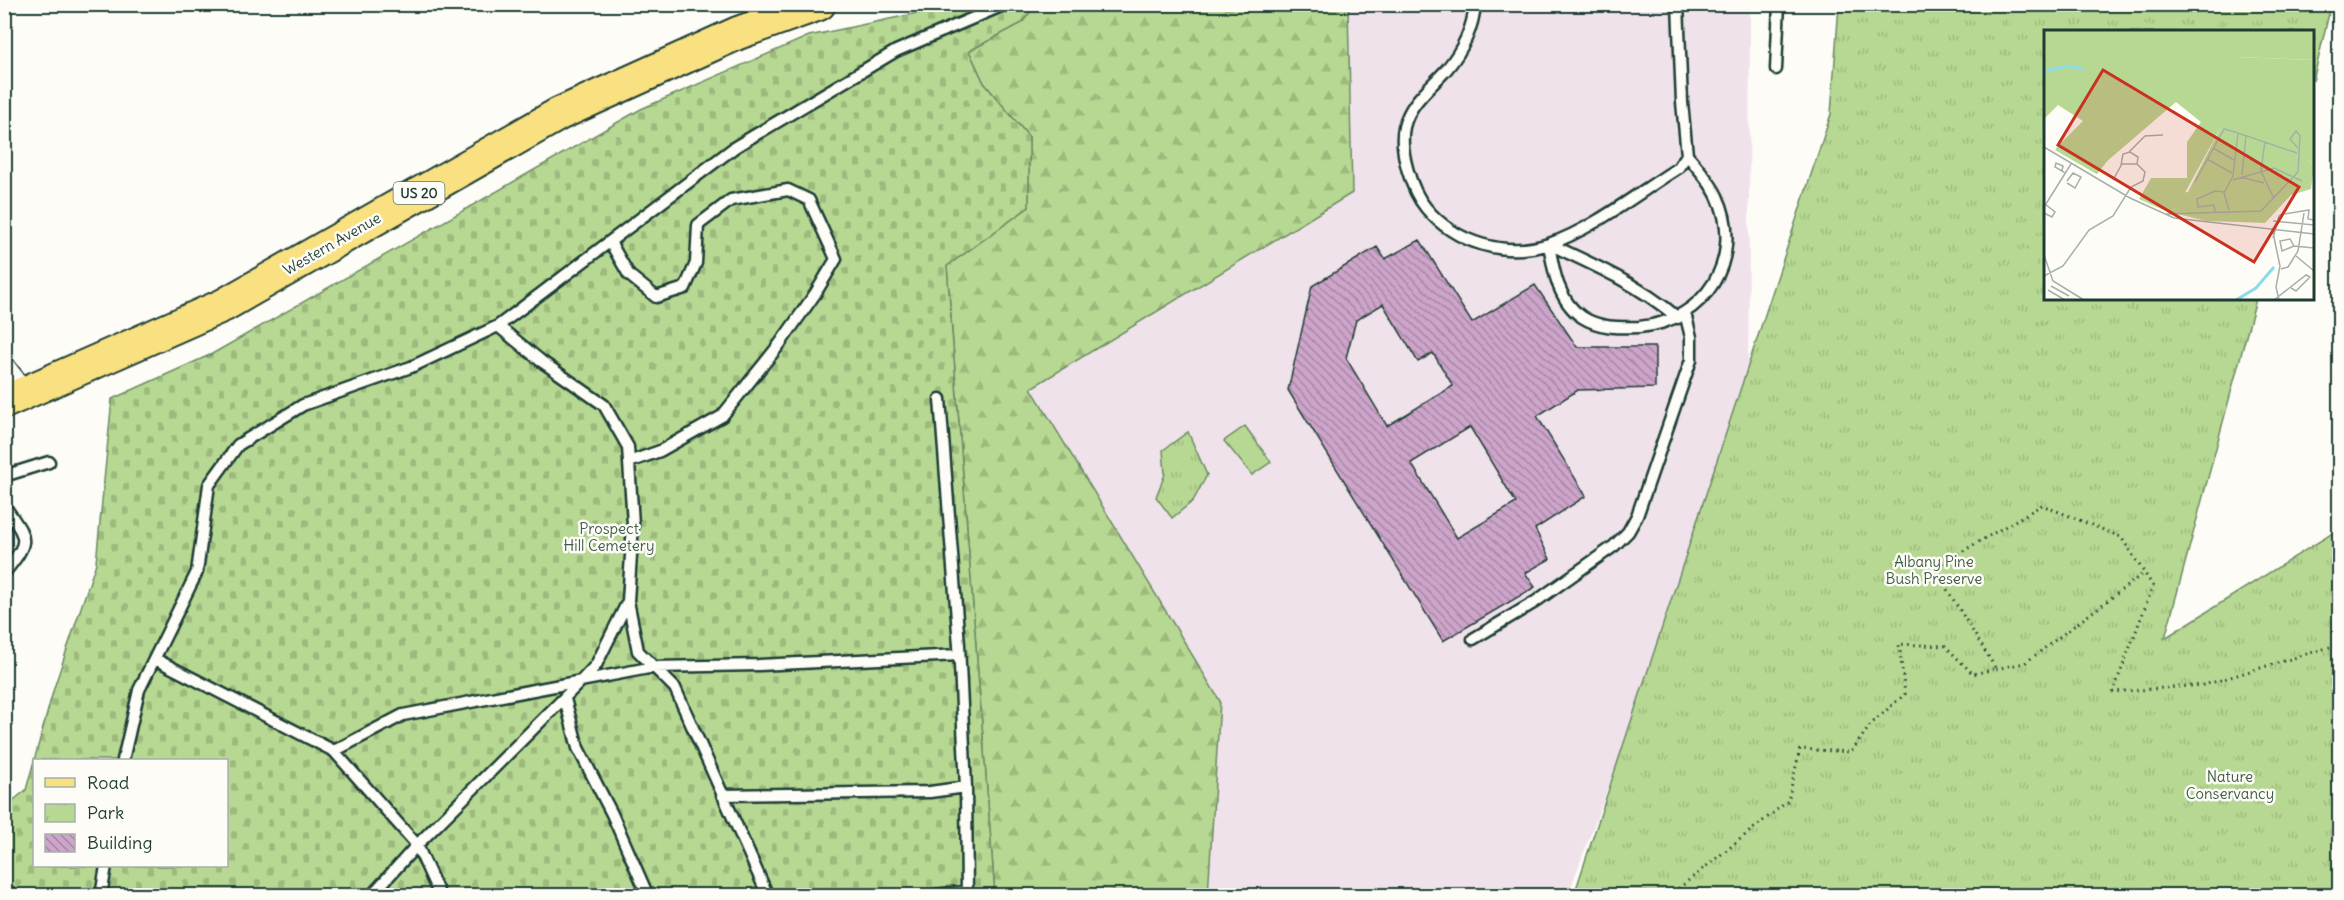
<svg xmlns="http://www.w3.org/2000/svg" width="2344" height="900" font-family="Delius,sans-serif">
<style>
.built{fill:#efe2ea}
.green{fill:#b7d892;stroke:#6b8a63;stroke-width:1.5}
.forest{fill:url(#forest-firs);stroke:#6b8a63;stroke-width:1.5}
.cemetery{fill:url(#cemetery-stones);stroke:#6b8a63;stroke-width:1.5;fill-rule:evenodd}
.park{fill:url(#park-tufts);stroke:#6b8a63;stroke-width:1.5}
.building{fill:url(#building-back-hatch);stroke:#1f3d34;stroke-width:1.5;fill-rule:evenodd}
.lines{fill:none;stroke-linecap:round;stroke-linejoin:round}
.service-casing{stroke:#1f3d34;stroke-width:15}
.minor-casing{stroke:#1f3d34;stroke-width:24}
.primary-casing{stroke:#1f3d34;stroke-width:36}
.path{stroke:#1f3d34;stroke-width:3;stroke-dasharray:1.5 4.5;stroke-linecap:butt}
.service{stroke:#fdfcf7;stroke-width:10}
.minor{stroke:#fdfcf7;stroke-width:20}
.primary{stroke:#f9e181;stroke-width:32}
.labels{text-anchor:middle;stroke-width:5;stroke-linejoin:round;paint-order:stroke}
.shield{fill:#fdfcf7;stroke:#62766e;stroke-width:1.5}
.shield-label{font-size:14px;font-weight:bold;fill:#1f3d34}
.street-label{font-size:15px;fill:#1f3d34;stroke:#fdfcf7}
.park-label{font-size:15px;fill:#3d5c47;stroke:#fdfcf7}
.inset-river{fill:none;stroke:#8cdbea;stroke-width:3}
.inset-road{fill:none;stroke:#a4b0a9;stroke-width:1.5}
.view{fill:#c8321e;fill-opacity:0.15;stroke:#c8321e;stroke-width:3}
.inset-edge{fill:none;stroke:#1f3d34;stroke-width:3}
</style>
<defs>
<pattern id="forest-firs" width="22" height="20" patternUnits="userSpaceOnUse" patternTransform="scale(1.5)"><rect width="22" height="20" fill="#b7d892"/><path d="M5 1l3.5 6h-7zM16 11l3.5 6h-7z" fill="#9dba7e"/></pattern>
<pattern id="cemetery-stones" width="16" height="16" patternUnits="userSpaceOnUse" patternTransform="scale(1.5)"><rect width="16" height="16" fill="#b7d892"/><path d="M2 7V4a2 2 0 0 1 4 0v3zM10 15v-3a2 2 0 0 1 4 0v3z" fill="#9dba7e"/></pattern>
<pattern id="park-tufts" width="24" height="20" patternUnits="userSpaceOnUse" patternTransform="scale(1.5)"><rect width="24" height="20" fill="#b7d892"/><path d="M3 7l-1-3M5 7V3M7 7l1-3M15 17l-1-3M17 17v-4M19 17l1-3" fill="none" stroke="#9dba7e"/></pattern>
<pattern id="building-back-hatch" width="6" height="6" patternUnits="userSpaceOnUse" patternTransform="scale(1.5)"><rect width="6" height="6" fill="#cda4ca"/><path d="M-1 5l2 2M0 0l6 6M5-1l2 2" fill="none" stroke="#a687a5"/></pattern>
</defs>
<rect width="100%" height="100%" fill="#fdfcf7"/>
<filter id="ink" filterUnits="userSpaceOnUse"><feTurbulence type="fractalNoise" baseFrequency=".0167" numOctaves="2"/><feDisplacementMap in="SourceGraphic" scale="12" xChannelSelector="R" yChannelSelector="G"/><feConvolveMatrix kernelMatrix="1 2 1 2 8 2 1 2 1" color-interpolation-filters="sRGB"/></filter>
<g filter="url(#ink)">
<path class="built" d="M 1348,5 L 1750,5 L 1748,411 L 1568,895 L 1208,895 L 1220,701 L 1031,388 L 1352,193 Z"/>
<path class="green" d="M 1245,426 L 1271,462 L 1252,475 L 1224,441 Z"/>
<path class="forest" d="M 1035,5 L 1348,5 L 1352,193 L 1031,388 L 1220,701 L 1208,895 L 995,895 L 947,266 L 1029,207 L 1029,137 L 984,83 L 969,51 L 1022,23 Z"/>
<path class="cemetery" d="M 956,5 L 1035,5 L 1022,23 L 969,51 L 984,83 L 1029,137 L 1029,207 L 947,266 L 995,895 L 5,896 L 5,807 L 26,790 L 54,688 L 96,563 L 112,399 L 212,354 L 641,109 L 809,36 ZM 34,760 L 226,760 L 226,866 L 34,866 Z"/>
<path class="park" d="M 1839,5 L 2331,5 L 2313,81 L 2312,32 L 2046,32 L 2046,298 L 2256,299 L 2165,638 L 2339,529 L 2339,895 L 1574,895 L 1831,114 Z
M 1188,432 L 1207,475 L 1193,501 L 1172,518 L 1156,497 L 1165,474 L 1163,450 Z"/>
<path class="building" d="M 1420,240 L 1472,323 L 1535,285 L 1577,347 L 1655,347 L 1655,388 L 1578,390 L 1537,416 L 1586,496 L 1535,529 L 1550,559 L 1525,573 L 1535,587 L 1443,641 L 1288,390 L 1312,286 L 1377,247 L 1385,259 ZM 1383,304 L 1418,362 L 1433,353 L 1453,386 L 1387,426 L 1346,358 L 1356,320 ZM 1470,427 L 1516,503 L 1457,538 L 1411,463 Z"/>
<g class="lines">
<defs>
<path id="service" d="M 1475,4 C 1473,29 1462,51 1446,70 C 1430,88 1410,102 1404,127 C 1399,151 1411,190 1426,208 C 1455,243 1505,258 1549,244 C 1590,231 1641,191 1678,168 L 1687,155 L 1682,102 L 1678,4
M 1776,69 L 1779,4
M 610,242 L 629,275 L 656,297 L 685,288 L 696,263 L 698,225 L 731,200 L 788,190 L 809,200 L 836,259 L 815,294 L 779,345 L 722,416 L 660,451 L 629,462
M 1549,244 C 1553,269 1558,301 1582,317 C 1599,328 1619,328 1639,327 C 1705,322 1746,258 1717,196 C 1709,180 1698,168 1687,155
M 1549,244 C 1595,265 1639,285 1678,318
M 498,326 L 541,361 L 604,405 L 628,447 L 633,524 L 628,601 L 638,651 L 675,688 L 768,896
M 940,399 L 959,645 L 966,787 L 967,896
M 4,476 L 49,462
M 4,505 C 26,539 33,538 4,573
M 1473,639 L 1535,602 L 1614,546 L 1628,532 L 1637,516 L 1691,360 L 1691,337 L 1685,313
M 155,659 L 334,751 L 417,845 L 440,896
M 565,699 L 578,748 L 612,814 L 648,896
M 334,751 L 403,715 L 654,667 L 759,665 L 959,655
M 123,760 L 139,690 L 197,572 L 209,485 L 238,445 L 303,405 L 411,367 L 498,326 L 735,147 L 896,51 L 1006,4
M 722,795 L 930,792 L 966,787
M 101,896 L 106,866
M 371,896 L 417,845 L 582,680 L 596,665 L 628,601
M 928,896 L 967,891"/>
<path id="minor" d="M 4,366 L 25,393"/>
<path id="primary" d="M 4,402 L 224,305 L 559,114 L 738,33 L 819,4"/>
</defs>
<use href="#service" class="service-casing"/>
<use href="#minor" class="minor-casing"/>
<use href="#primary" class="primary-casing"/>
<path class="path" d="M 1996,669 L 2025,663 L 2144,573
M 1669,896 L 1788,801 L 1800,749 L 1851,752 L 1872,723 L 1905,694 L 1899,644 L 1945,646 L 1973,674 L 1996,669 L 1934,568 L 2042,505 L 2121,537 L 2153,586 L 2113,692 L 2204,685 L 2340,644"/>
<use href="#service" class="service"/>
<use href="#minor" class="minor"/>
<use href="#primary" class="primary"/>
</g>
</g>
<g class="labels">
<rect class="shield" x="393.5" y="182" width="51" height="22" rx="4.5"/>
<g class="shield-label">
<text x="419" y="198">US 20</text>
</g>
<g class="street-label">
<text transform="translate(332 244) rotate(-30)" y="5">Western Avenue</text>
</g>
<g class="park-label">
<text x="609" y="534">Prospect<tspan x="609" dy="17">Hill Cemetery</tspan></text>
<text x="1934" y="567">Albany Pine<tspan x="1934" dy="17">Bush Preserve</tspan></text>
<text x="2230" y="782">Nature<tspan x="2230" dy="17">Conservancy</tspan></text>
</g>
</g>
<g transform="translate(2044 30)">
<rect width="270" height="270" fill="#fdfcf7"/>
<path d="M 0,0 L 157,0 L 193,27 L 270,30 L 270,136 L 263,129 L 262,118 L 177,97 L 132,179 L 122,181 L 95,169 L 107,148 L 143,148 L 143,112 L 157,92 L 132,72 L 63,131 L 53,144 L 20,125 L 12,118 L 39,91 L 14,75 L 0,89 Z" fill="#b7d892"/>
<path d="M 205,80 L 223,80 L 257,93 L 263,106 L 263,129 L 270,136 L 267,159 L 247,165 L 221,193 L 162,191 L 122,181 L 132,179 L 134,163 L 144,162 L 177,97 Z" fill="#b7d892"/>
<path d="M 0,0 L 270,0 L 270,30 L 193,27 L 176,16 L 136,68 L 63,131 L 53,144 L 11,120 L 60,70 L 3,72 L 0,76 Z" fill="#b7d892"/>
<path class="inset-river" d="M 0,41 L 24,36 L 39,39M 192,270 L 212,258 L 230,237"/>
<path class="inset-road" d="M 174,109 L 191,119M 221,111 L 217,141 L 230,169M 0,117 L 86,168 L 130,188 L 270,204M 169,118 L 190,130M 85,122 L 101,106 L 119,105M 163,129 L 188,143M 77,135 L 79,124 L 86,122 L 94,127 L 93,134M 18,141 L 19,136 L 12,133 L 11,137 L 18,141 L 21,143M 198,145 L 202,105M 197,147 L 220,153M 189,150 L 230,138 L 258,151M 23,151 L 29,143 L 37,147 L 31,158 L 23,153M 151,152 L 180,99 L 194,103M 0,177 L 27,134M 185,180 L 180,163 L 189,146 L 194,103 L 253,123M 171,182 L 170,175 L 154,177 L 153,169 L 171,161 L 181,162M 0,183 L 8,187 L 11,182 L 1,174M 122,184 L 217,181 L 254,142 L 256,106 L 252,101 L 246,109 L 254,118M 241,184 L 265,180 L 264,189 L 270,190M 229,191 L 270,195M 228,198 L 236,236 L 232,257 L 235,270M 229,208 L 235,186 L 240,183M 250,216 L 238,221 L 236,211 L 246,209 L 250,216 L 270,218M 0,225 L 9,251 L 40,270M 252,226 L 270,241M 237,239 L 244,237 L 254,221 L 260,183M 0,246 L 19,236 L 45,200 L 69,186 L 87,157 L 99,151 L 101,142 L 93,134 L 78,134 L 69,150M 7,256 L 25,266M 4,260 L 21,270M 230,270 L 262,245 L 266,247 L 252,261 L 247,258"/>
<path class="view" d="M 59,40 L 255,157 L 210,232 L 14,115 Z"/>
<rect width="270" height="270" class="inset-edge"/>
</g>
<rect width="2344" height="900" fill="none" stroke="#fdfcf7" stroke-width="24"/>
<rect x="12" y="12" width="2320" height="876" fill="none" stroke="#1f3d34" stroke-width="2" filter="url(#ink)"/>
<rect x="33" y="759" width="195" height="108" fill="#fdfcf7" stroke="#a4b0a9" stroke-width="1.5"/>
<rect x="45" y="778" width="30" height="9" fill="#f9e181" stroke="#a4b0a9" stroke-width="1.5"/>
<text x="87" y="789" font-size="18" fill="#1f3d34">Road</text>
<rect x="45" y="804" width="30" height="18" fill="url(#park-tufts)" stroke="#a4b0a9" stroke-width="1.5"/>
<text x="87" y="819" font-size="18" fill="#1f3d34">Park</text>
<rect x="45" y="834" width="30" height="18" fill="url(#building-back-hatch)" stroke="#a4b0a9" stroke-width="1.5"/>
<text x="87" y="849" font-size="18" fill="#1f3d34">Building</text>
</svg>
